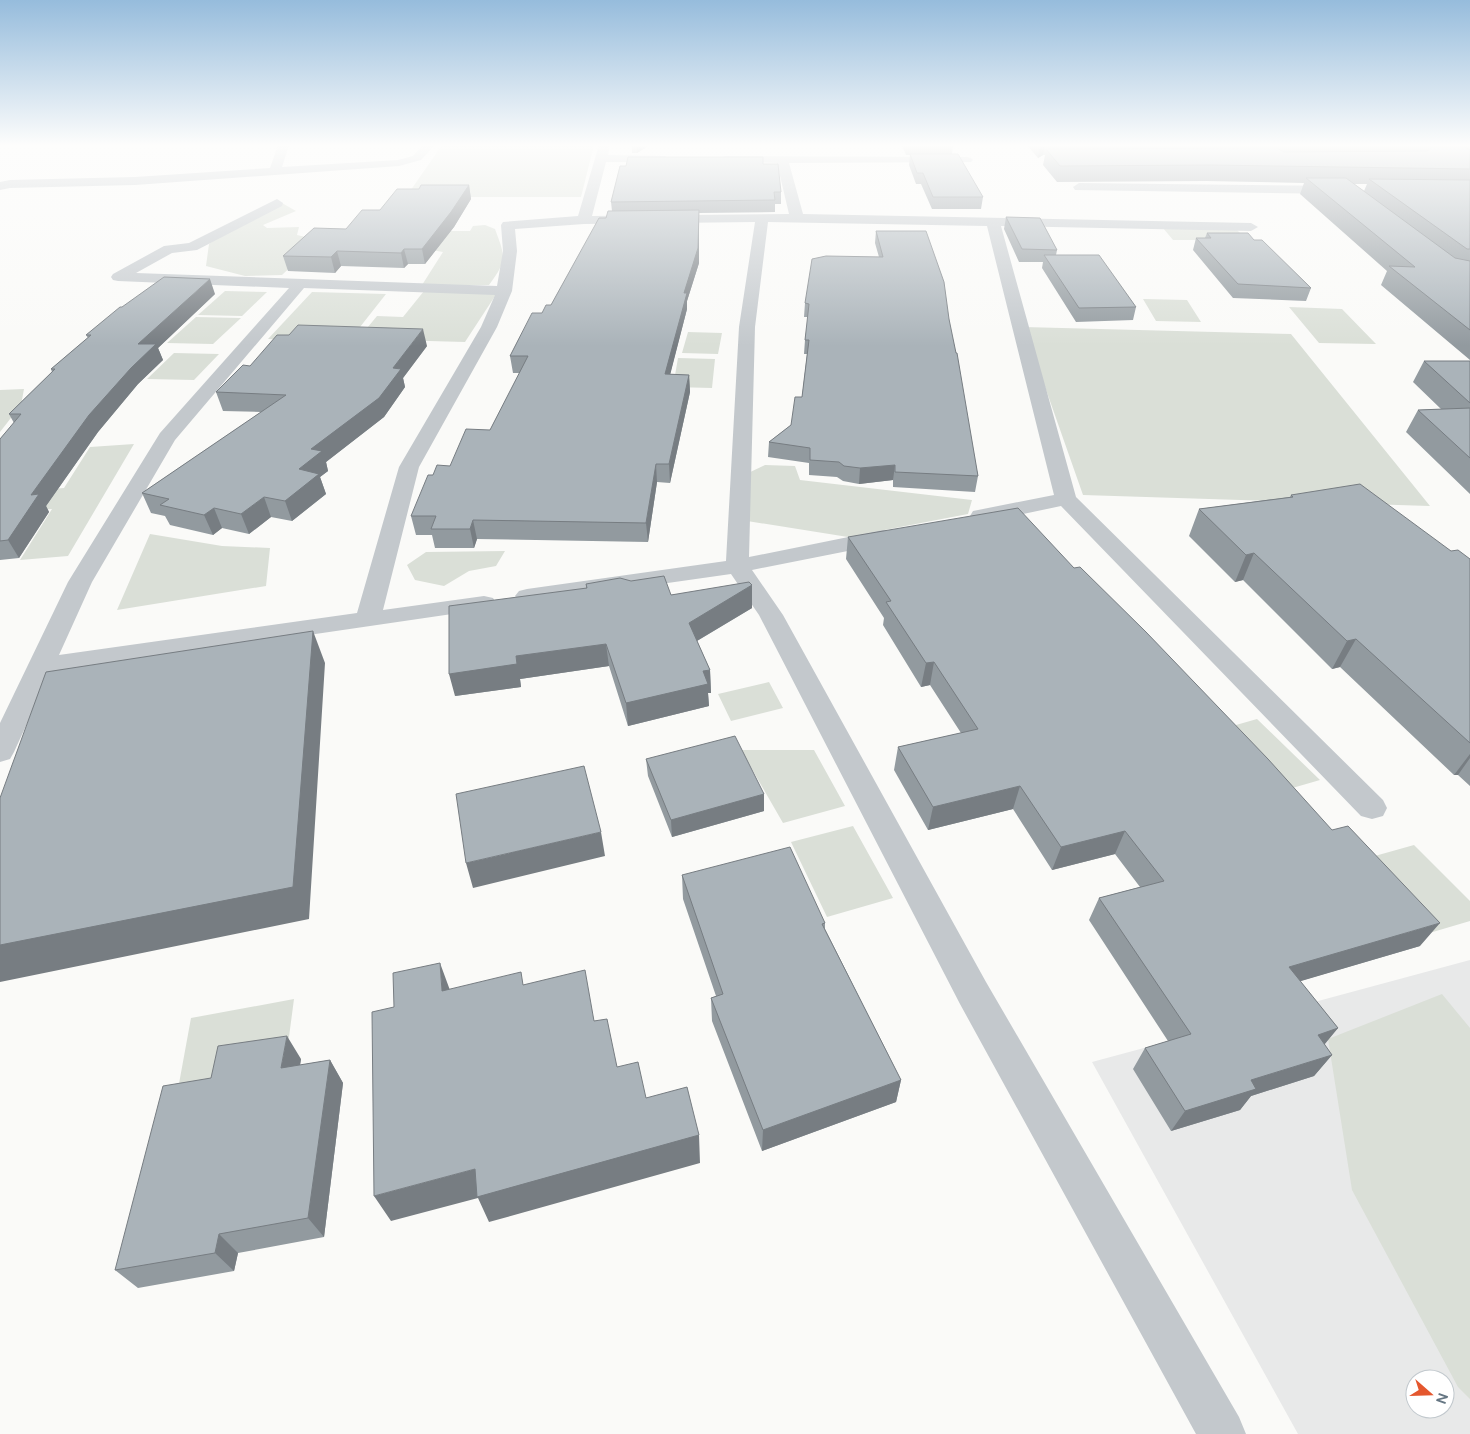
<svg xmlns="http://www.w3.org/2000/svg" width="1470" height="1434" font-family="'DM Sans',sans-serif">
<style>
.built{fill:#e8e9e9;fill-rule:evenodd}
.green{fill:#dadfd7}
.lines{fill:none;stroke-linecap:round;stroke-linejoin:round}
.street{fill:#c3c8cc;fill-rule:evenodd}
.wall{fill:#929a9f;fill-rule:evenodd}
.shaded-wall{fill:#777d82}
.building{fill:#aab3b9;stroke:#777d82}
</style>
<rect width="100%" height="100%" fill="#fafaf8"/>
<path class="built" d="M 1470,960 L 1470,1434 L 1298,1434 L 1092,1062 ZM 1415,1379 L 1445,1379 L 1445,1409 L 1415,1409 Z"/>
<path class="green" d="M 442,145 L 594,145 L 581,197 L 406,197 Z
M 282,203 L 296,211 L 263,225 L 267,228 L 299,227 L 297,235 L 319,240 L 282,275 L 245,276 L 206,266 L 209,244 L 231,228 Z
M 485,225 L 495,229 C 505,256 508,260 489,285 L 422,285 L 443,252 L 420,248 L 447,231 L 470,231 L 473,226 Z
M 1163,228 L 1235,228 L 1247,240 L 1173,240 Z
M 225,291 L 267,292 L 242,316 L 198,315 Z
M 424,291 L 497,293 L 465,342 L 358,339 L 377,316 L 403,317 Z
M 312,292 L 386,294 L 349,341 L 268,339 Z
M 1143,299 L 1187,300 L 1201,322 L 1156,321 Z
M 1289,307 L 1342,309 L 1376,344 L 1319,343 Z
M 196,317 L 241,318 L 213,344 L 167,343 Z
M 1024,327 L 1291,334 L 1430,506 L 1083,495 Z
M 688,332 L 722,333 L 718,354 L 682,353 Z
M 174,353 L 219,354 L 194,380 L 147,379 Z
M 678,358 L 715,359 L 712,388 L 673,387 Z
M 24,389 L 21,405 L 0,432 L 0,390 Z
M 134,444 L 68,556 L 20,560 L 52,509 L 0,512 L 0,493 L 64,488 L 90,447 Z
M 765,465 L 795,466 L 800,480 L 972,500 L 968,514 L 848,537 L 741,520 L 744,475 Z
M 150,534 L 222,546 L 270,548 L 266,586 L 117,610 Z
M 505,551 L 496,566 L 469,571 L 444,586 L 415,580 L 407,565 L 426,552 Z
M 769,682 L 783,708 L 731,721 L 718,694 Z
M 1257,719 L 1320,780 L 1282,791 L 1222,729 Z
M 741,750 L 814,750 L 845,806 L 783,823 Z
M 853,826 L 893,898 L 827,917 L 791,842 Z
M 1414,845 L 1470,901 L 1470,921 L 1426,934 L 1357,861 Z
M 1442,994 L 1470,1028 L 1470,1399 L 1458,1387 L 1352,1190 L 1328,1039 Z
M 294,999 L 287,1052 L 223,1091 L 176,1100 L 191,1018 Z"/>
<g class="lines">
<path class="street" d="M 278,145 L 289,145 L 282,167 L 398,160 L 413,156 L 423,145 L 435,145 L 421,160 L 399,166 L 135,185 L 10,188 L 0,190 L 0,182 L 10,180 L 135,177 L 270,168 Z
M 599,145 L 610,145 L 608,155 L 665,156 L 671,159 L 665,162 L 606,162 L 592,216 L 789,214 L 777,163 L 721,161 L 719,159 L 725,156 L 967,157 L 971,158 L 973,160 L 971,162 L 789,163 L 803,214 L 1251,223 L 1258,227 L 1251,231 L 1001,226 L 1076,497 L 1383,800 L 1387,808 L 1383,816 L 1372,819 L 1361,816 L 1061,506 L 981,523 L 973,521 L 970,516 L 973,511 L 1054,495 L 987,226 L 768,222 L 755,327 L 749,557 L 883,530 L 891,532 L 894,537 L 891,542 L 883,544 L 752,570 L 783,615 L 986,982 L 1239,1417 L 1246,1434 L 1196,1434 L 960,1004 L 759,615 L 731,574 L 527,603 L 519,601 L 515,596 L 519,591 L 527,589 L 726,561 L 739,327 L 755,222 L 584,224 L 515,229 L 517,251 L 512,291 L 497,327 L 419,467 L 383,610 L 484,596 L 493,598 L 496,603 L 493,608 L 50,673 L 14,752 L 10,759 L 0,762 L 0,723 L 68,582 L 160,433 L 289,288 L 118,281 L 113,280 L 111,277 L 113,274 L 164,246 L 189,243 L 277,199 L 283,203 L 282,206 L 197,250 L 172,253 L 136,273 L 497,286 L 503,251 L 501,225 L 503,222 L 578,216 ZM 304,288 L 495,295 L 481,327 L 399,467 L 357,613 L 59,655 L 92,582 L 175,440 Z
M 1079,183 L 1339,186 L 1345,190 L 1339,194 L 1075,190 L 1073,187 Z"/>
</g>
<path class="wall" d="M 632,145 L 650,145 L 637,153 L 632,153 Z
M 902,145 L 953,145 L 952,154 L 983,197 L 981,209 L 932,209 L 921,184 L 916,184 L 909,165 L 910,155 L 906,155 Z
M 1027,145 L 1470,145 L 1470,360 L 1381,285 L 1387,271 L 1300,194 L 1304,183 L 1206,181 L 1057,182 L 1043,165 L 1045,155 L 1043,155 L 1038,158 ZM 1354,184 L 1367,184 L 1364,191 Z
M 763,164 L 781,192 L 781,204 L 775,204 L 775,212 L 699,213 L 699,263 L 687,301 L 687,309 L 670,374 L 689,375 L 690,392 L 670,483 L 657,482 L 648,542 L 477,539 L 474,548 L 435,548 L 432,535 L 416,535 L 411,516 L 433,475 L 450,466 L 490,430 L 520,373 L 513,373 L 510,356 L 542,313 L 551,305 L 606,218 L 612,211 L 611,202 Z
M 469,185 L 471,199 L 454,227 L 425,264 L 408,264 L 404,268 L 341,266 L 335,273 L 288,271 L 283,256 L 346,229 L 419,189 Z
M 1006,217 L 1057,250 L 1056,255 L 1136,307 L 1133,320 L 1076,322 L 1042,268 L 1043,262 L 1019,262 L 1004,229 Z
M 876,231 L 949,319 L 978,476 L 975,492 L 893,487 L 893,480 L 859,484 L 843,481 L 837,477 L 809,475 L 809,463 L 768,457 L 769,442 L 791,425 L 802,397 L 807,354 L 804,354 L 805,340 L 808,317 L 804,317 L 805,303 L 879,257 L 875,243 Z
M 1207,233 L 1254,240 L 1311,288 L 1306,301 L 1233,298 L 1193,250 L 1196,238 L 1205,238 Z
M 215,294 L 158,348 L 163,360 L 138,384 L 98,432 L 46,506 L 49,512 L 19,558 L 0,560 L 0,439 L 14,423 L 9,414 L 52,372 L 51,369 L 88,338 L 86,335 L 122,307 Z
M 427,346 L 403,378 L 405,387 L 384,417 L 326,462 L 328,471 L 320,477 L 326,494 L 292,521 L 271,517 L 249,534 L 222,528 L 213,535 L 170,525 L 165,516 L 151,513 L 142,493 L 261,412 L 223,411 L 216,392 L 250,366 Z
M 1424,361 L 1470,361 L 1470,494 L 1406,432 L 1418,410 L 1441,409 L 1413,382 Z
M 1291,495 L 1451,551 L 1470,559 L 1470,786 L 1458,775 L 1454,775 L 1340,667 L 1332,669 L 1243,580 L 1235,582 L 1189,536 L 1199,509 L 1290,497 Z
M 848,537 L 1420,946 L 1300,981 L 1338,1028 L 1324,1044 L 1332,1055 L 1314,1076 L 1251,1096 L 1240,1110 L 1171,1131 L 1133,1069 L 1145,1048 L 1168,1041 L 1089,920 L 1099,898 L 1140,887 L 1115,854 L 1052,870 L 1013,809 L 928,830 L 894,770 L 898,747 L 961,733 L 930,685 L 921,687 L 883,625 L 884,618 L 846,559 Z
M 586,584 L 671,595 L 752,585 L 752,608 L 697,641 L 710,670 L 711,693 L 708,693 L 709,706 L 628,726 L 609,666 L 520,679 L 521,687 L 455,696 L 586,588 Z
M 646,759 L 764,794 L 764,811 L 672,837 L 648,776 Z
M 682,875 L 825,923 L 825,929 L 901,1080 L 896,1102 L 762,1151 L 712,1021 L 711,998 L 716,996 L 683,899 Z
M 301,1059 L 300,1065 L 330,1060 L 343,1083 L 324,1237 L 238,1253 L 234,1271 L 138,1288 L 115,1270 L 211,1078 Z"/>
<path class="shaded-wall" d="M 637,145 L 650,145 L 637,153 Z
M 1040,145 L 1045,145 L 1043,155 L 1038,158 Z
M 469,185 L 471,199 L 454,227 L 425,264 L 422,249 Z
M 699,210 L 699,263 L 687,301 L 687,309 L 666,391 L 665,374 Z
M 404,249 L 408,264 L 404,268 L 401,253 Z
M 337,251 L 341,266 L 335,273 L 331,257 Z
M 210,279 L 215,294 L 158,348 L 163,360 L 138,384 L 98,432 L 46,506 L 49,512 L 19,558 L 8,540 L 31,495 L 138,344 Z
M 423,329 L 427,346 L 403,378 L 405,387 L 384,417 L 326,462 L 328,471 L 320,477 L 326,494 L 292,521 L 285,501 L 299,469 L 311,449 L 393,368 Z
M 689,375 L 690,392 L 670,483 L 669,464 Z
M 656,464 L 657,482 L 648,542 L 646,523 Z
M 895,465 L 893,480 L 859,484 L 860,468 Z
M 264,497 L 271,517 L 249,534 L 241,514 Z
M 214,508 L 222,528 L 213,535 L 204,515 Z
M 473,520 L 477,539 L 474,548 L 470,529 Z
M 1254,553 L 1243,580 L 1235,582 L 1246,555 Z
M 752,585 L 752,608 L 690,645 L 689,623 Z
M 313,631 L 325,663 L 309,919 L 0,982 L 0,945 Z
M 1356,639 L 1340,667 L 1332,669 L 1347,641 Z
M 606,644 L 609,666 L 520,679 L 521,687 L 455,696 L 449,674 L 516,656 Z
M 934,662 L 930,685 L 921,687 L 926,663 Z
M 710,670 L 711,693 L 708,693 L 709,706 L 628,726 L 626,703 L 703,671 Z
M 1470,754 L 1470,758 L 1458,775 L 1454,775 Z
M 1020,786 L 1013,809 L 928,830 L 933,807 Z
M 764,794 L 764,811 L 672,837 L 671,820 Z
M 1125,831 L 1115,854 L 1052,870 L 1061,847 Z
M 601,832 L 605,856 L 473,888 L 466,863 Z
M 1440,923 L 1420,946 L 1274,989 L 1289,967 Z
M 440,963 L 451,993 L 442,991 Z
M 1338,1028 L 1320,1050 L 1318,1035 Z
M 287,1036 L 301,1059 L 296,1090 L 281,1068 Z
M 1332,1055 L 1314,1076 L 1251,1096 L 1240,1110 L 1171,1131 L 1185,1111 L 1251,1080 Z
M 330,1060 L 343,1083 L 324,1237 L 308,1218 Z
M 901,1080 L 896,1102 L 762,1151 L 763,1130 Z
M 699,1135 L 700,1163 L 489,1222 L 478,1198 L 391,1221 L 374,1196 L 475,1169 Z
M 219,1234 L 238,1253 L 234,1271 L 215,1253 Z"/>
<path class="building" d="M 1433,145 L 1460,145 L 1470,150 L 1470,169 L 1211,165 L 1060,166 L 1046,149 L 1277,148 L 1284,152 L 1427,151 L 1435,145 Z
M 910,154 L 958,154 L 983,197 L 933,197 L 923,173 L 917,173 Z
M 628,157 L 763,157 L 763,164 L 778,164 L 781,192 L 774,192 L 775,200 L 611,202 L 620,166 L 626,166 Z
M 1306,178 L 1346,178 L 1455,258 L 1470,261 L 1470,330 L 1389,266 L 1415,267 Z
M 1369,179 L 1470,180 L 1470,249 L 1467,249 Z
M 421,185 L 469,185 L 451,212 L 422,249 L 404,249 L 401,253 L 337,251 L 331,257 L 283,256 L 314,228 L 346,229 L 362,210 L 380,210 L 397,189 L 419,189 Z
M 699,210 L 698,248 L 684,293 L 687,293 L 665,374 L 689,375 L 669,464 L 656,464 L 646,523 L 473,520 L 470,529 L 431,529 L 436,516 L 411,516 L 428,475 L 433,475 L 437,465 L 450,466 L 466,429 L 490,430 L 528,356 L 510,356 L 532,313 L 542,313 L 546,305 L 551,305 L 599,218 L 606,218 L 608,211 Z
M 1006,217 L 1040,218 L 1057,250 L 1022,249 Z
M 876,231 L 926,231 L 944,282 L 949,319 L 956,353 L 957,353 L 978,476 L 895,472 L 895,465 L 860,468 L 844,466 L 839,462 L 810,460 L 810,448 L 769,442 L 791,425 L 795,397 L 802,397 L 809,340 L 805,340 L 809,304 L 805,303 L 812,259 L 826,256 L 883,257 Z
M 1207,233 L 1248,233 L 1254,240 L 1262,240 L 1311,288 L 1238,284 L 1196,238 L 1211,238 Z
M 1044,255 L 1099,255 L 1136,307 L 1079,308 Z
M 164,277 L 210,279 L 138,344 L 156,344 L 131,368 L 89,415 L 31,495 L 39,494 L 8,540 L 0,541 L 0,439 L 21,414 L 9,414 L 55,369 L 51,369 L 91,335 L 86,335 L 120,307 L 122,307 Z
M 298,325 L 423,329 L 393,368 L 401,369 L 379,398 L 311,449 L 322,451 L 299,469 L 319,474 L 285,501 L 264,497 L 241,514 L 214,508 L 204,515 L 160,505 L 169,499 L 142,493 L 286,395 L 216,392 L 243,365 L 250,366 L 277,335 L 289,335 Z
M 1424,361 L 1470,361 L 1470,403 Z
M 1470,408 L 1470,458 L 1418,410 Z
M 1360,484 L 1451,551 L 1458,550 L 1470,559 L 1470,743 L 1356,639 L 1347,641 L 1254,553 L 1246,555 L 1199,509 L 1293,497 L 1291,495 Z
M 1018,508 L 1074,568 L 1080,567 L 1146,632 L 1268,759 L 1332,830 L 1348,826 L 1440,923 L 1289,967 L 1338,1028 L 1318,1035 L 1332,1055 L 1251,1080 L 1256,1089 L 1185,1111 L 1145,1048 L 1191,1034 L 1099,898 L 1164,881 L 1125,831 L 1061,847 L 1020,786 L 933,807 L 898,747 L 978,729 L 934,662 L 926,663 L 886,602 L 891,601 L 848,537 Z
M 664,576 L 671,595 L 749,582 L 752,585 L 689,623 L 710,670 L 703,671 L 708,684 L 626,703 L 606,644 L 516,656 L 517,664 L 449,674 L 449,606 L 587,588 L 586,584 L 620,578 L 631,581 Z
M 313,631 L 293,887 L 0,945 L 0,798 L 46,672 Z
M 735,736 L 764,794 L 671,820 L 646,759 Z
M 584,766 L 601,832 L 466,863 L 456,794 Z
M 790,847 L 825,923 L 822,924 L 901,1080 L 763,1130 L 711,998 L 723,994 L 682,875 Z
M 440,963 L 442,991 L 521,972 L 523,985 L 585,970 L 594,1021 L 607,1019 L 617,1067 L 638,1062 L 646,1098 L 687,1087 L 699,1135 L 477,1197 L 475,1169 L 374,1196 L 372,1012 L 394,1007 L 393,973 Z
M 287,1036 L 281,1068 L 330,1060 L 308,1218 L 219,1234 L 215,1253 L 115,1270 L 163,1086 L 211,1078 L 218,1046 Z"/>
<linearGradient id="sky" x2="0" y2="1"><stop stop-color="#96bcdc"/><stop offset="0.42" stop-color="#fdfdfc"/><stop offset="1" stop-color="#fdfdfc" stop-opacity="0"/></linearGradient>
<rect width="1470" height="346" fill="url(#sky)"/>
<g transform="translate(1430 1394) rotate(110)"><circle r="24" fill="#ffffff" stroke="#c1c8cd"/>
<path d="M0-4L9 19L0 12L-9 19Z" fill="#e4572e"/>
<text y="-8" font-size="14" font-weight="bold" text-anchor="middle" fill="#657683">N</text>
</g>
</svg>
